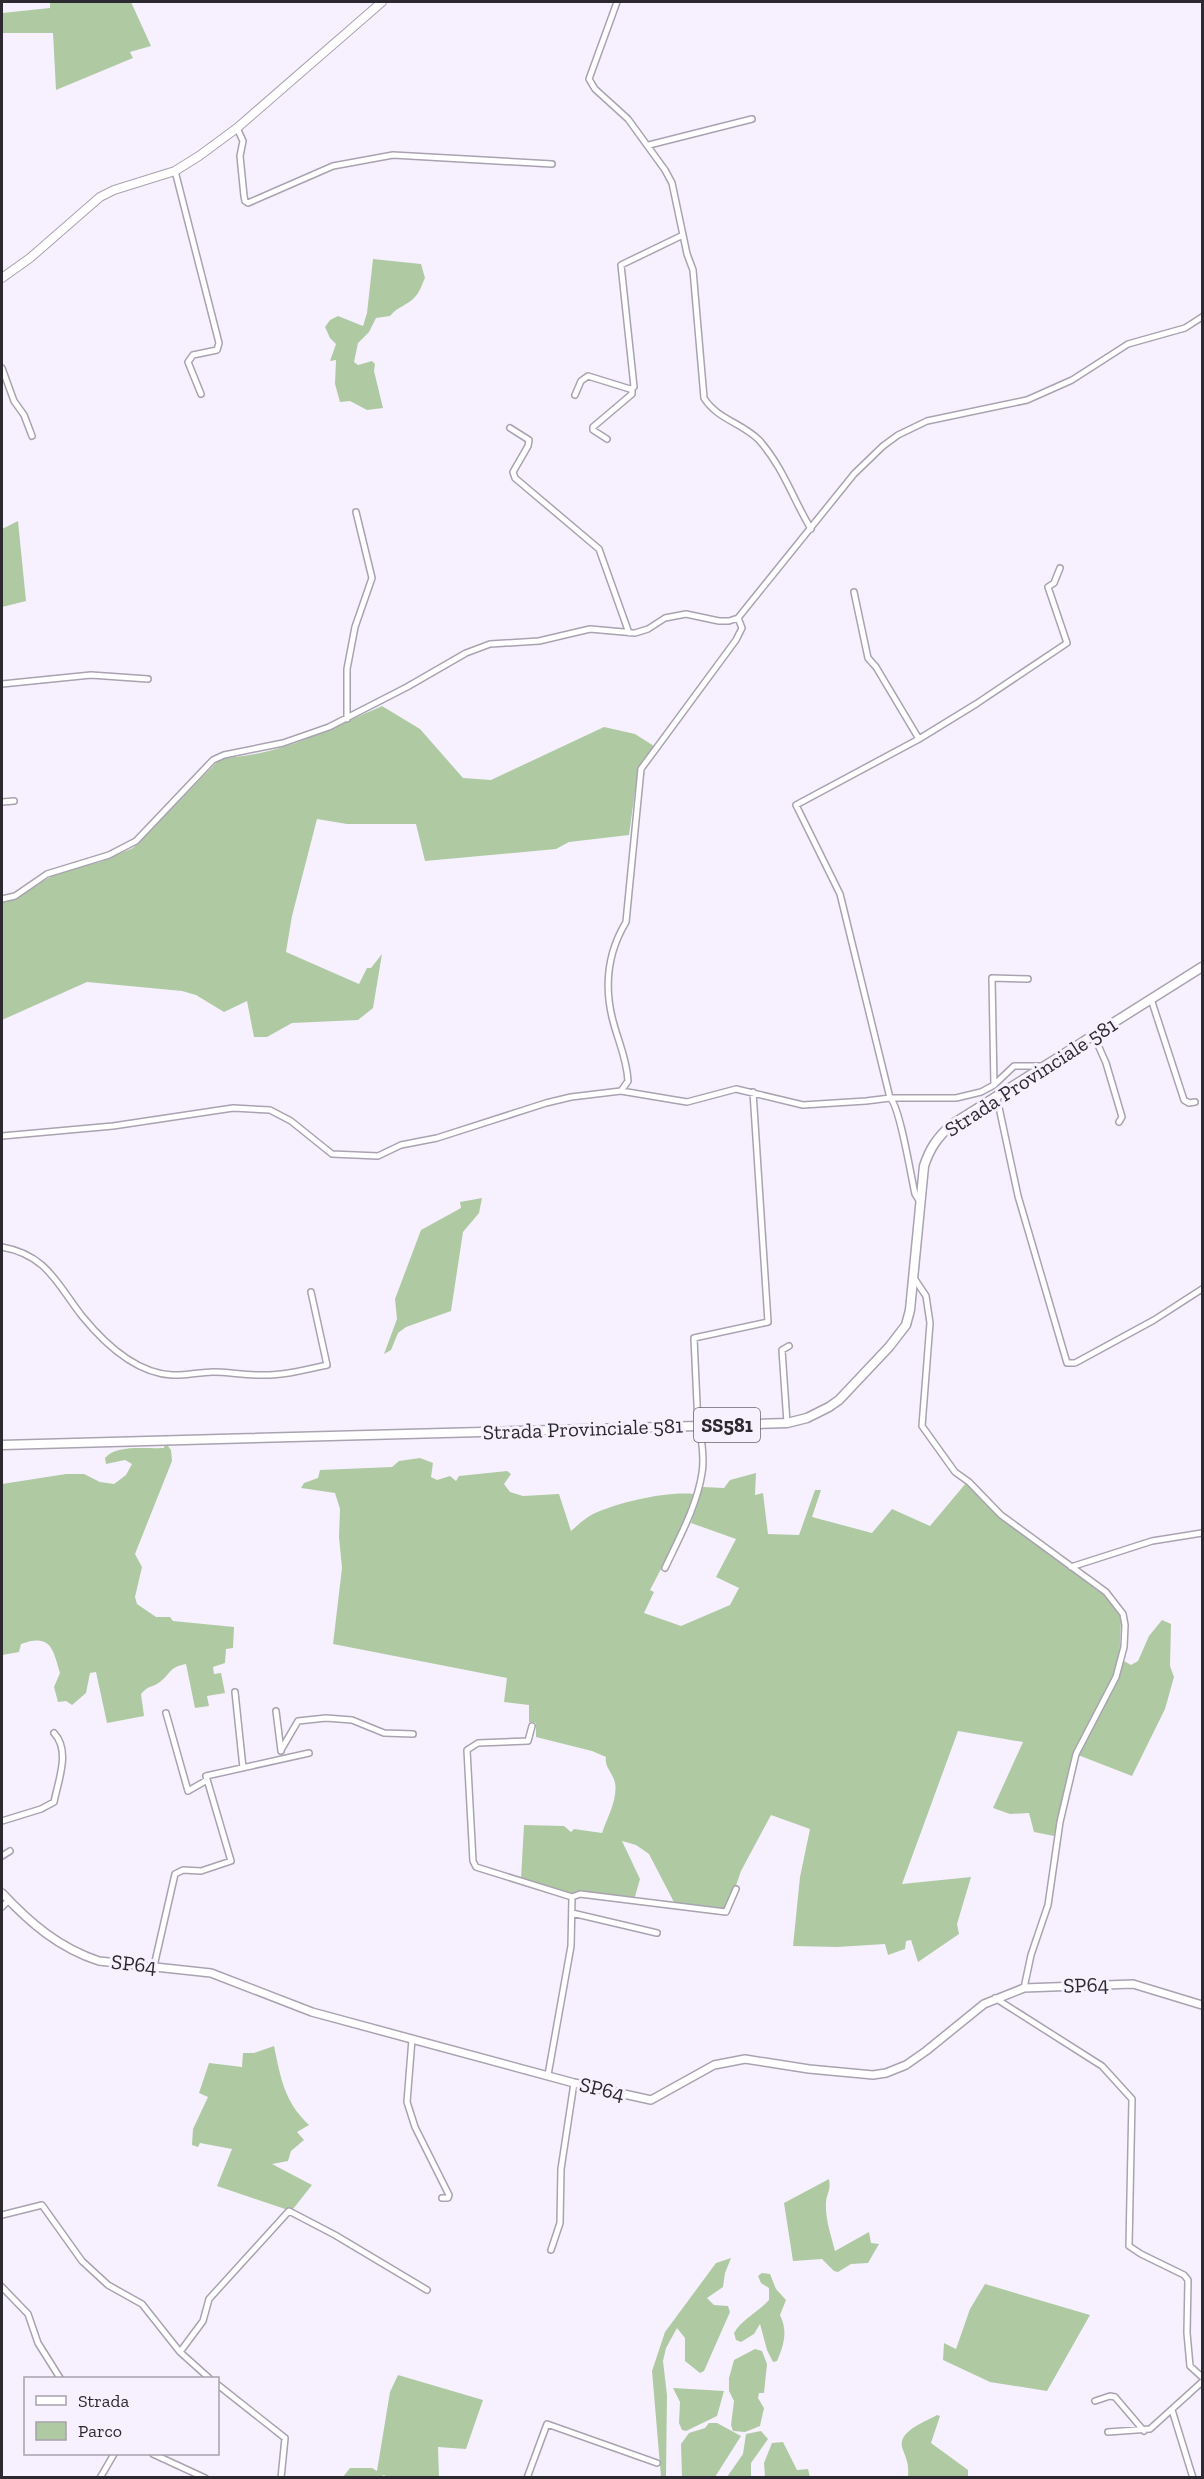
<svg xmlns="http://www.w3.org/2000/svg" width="1204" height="2479" font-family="'Zilla Slab',serif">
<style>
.green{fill:#afcaa2}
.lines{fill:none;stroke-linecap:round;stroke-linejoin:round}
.minor-casing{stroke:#a9a2b1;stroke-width:8}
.tertiary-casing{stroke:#a9a2b1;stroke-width:10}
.secondary-casing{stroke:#a9a2b1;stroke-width:10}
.primary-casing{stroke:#a9a2b1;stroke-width:11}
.minor{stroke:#fff;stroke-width:5}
.tertiary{stroke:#fff;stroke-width:7}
.secondary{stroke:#fff;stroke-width:8}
.primary{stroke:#fff;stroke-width:8}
.labels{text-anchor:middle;stroke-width:6;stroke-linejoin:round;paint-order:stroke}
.shield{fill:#f7f1ff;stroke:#69666e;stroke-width:1.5}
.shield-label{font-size:20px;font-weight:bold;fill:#2c2a30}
.street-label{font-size:21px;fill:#2c2a30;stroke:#f7f1ff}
</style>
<rect width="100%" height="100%" fill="#f7f1ff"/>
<path class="green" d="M 50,2 L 131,2 L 151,46 L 130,52 L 133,58 L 56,90 L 53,33 L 2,33 L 2,13 L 50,8 Z
M 373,259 L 421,264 L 425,278 C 422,284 420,292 415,297 C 407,306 398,306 390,316 L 376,318 L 369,332 L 358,343 L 354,362 L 358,365 L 372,361 L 375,364 L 374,371 L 383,408 L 367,410 L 350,401 L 340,402 L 335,384 L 336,360 L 330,361 L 336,344 L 330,338 L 325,327 L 330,320 L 338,316 L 363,326 L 367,313 Z
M 18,521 L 26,601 L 2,607 L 2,529 Z
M 382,706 L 420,729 L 463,778 L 491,780 L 604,727 L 635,734 L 654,746 L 637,777 L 629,835 L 569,842 L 556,849 L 425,861 L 416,824 L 347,824 L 317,819 L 292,916 L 286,952 L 359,984 L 367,968 L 371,968 L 382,954 L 373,1008 L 358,1020 L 292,1023 L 267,1037 L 254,1037 L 247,1001 L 224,1012 L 196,995 L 182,991 L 87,982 L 2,1020 L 2,901 L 16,897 L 61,871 L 100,862 L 133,848 L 221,758 C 283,755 327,730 382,706 Z
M 482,1198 L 479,1213 L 463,1232 L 451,1311 L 406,1327 L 398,1333 L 391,1350 L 384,1354 L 397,1319 L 395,1299 L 421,1230 L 461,1208 L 460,1202 Z
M 165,1442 L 171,1450 L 172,1461 L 135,1554 L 142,1567 L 135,1597 L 137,1604 L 156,1617 L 170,1617 L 173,1621 L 234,1627 L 233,1648 L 226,1649 L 225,1663 L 213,1667 L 214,1674 L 221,1673 L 225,1693 L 207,1696 L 209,1706 L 195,1708 L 186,1664 C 168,1667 170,1676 157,1684 C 149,1688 148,1686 141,1694 L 144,1716 L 107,1723 L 96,1672 L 90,1673 L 86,1693 L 72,1705 L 66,1701 L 58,1702 L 54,1687 L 60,1673 C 53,1649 51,1633 21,1644 L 19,1652 L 2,1655 L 2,1484 L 66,1474 L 84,1474 L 100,1482 L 114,1484 L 126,1475 L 132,1464 L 125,1460 L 106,1464 L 105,1458 C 116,1444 147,1449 164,1448 Z
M 420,1458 L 433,1463 L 431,1477 L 437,1480 L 450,1476 L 456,1481 L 459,1476 L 507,1471 L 511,1474 L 504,1484 L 510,1492 L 523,1496 L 559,1494 L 571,1531 C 578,1525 585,1518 593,1514 C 619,1502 667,1491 694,1494 L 681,1531 L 650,1590 L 654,1592 L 644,1613 L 681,1626 L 730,1605 L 739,1588 L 716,1577 L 736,1539 L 691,1523 L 703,1487 L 724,1488 L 730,1480 L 756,1473 L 755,1495 L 763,1493 L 768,1534 L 799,1535 L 815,1490 L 821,1490 L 812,1517 L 872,1533 L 892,1509 L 930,1526 L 966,1483 L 997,1515 L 1102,1592 L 1115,1606 L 1121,1619 L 1119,1667 L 1113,1683 L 1072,1757 L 1054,1836 L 1034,1832 L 1029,1813 L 1010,1814 L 993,1808 L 1023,1742 L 958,1731 L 902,1884 L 971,1877 L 957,1924 L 959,1934 L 918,1962 L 911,1940 L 906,1941 L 905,1949 L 888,1955 L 885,1944 L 837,1947 L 793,1946 L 800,1877 L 810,1829 L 771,1815 L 741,1871 L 729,1906 L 723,1912 L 677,1908 L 649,1854 L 636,1845 L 622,1841 L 640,1879 L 634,1900 L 571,1895 L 521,1879 L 524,1825 L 564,1826 L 571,1832 L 574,1829 L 602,1833 C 607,1818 618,1799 615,1783 C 613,1773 604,1767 606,1757 L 592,1751 L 536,1737 L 536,1723 L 529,1722 L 529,1705 L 504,1702 L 507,1678 L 333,1644 L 342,1568 L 339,1537 L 340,1509 L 335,1493 L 301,1488 L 304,1483 L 318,1478 L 320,1470 L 392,1467 L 399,1461 Z
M 1162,1620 L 1171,1624 L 1170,1666 L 1174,1677 L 1165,1709 L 1132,1776 L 1078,1755 L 1079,1750 L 1116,1685 L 1124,1661 L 1131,1665 L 1138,1661 L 1149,1636 Z
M 274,2046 C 281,2079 284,2101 309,2125 L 297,2132 L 304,2140 L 291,2151 L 288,2161 L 272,2164 L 312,2185 L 293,2209 L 288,2210 L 217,2186 L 232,2149 L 200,2143 L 198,2147 L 192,2145 L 193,2129 L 208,2097 L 199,2093 L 209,2063 L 242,2067 L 243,2053 L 254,2053 Z
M 829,2179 C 831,2191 827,2192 826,2202 C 825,2219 831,2235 835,2251 L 869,2232 L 871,2243 L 879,2244 L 868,2263 L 851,2264 L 838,2272 L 834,2271 L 822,2259 L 793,2261 L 784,2203 Z
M 731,2258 L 725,2273 L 723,2287 L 707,2298 L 714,2305 L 728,2306 L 730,2312 L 704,2371 L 700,2373 L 685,2361 L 685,2338 L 677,2328 L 666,2348 L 663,2361 L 667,2395 L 666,2477 L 661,2477 L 652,2371 L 665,2332 L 716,2263 Z
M 762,2273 L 770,2274 L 776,2289 L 786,2300 L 780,2315 C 788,2331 784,2345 777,2361 L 773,2362 L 767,2350 L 760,2324 L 754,2334 L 741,2342 L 736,2340 L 734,2333 C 742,2319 757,2313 769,2300 L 769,2288 L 761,2283 L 758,2276 Z
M 985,2284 L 1090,2315 L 1047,2391 L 990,2382 L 943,2360 L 944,2343 L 956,2349 L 970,2309 Z
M 755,2349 L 762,2351 L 767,2364 L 764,2393 L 759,2393 L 758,2398 L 764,2408 L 760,2426 L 745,2432 L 733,2431 L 731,2425 L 734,2401 L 729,2391 L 729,2378 L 734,2360 Z
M 398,2375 L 483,2400 L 466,2449 L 438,2447 L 439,2477 L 388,2478 L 384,2475 L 379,2477 L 343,2477 L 350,2468 L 372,2468 L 377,2471 L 390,2392 Z
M 673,2388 L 724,2391 L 717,2416 L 686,2431 L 682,2430 L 679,2423 L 680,2402 Z
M 937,2415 L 940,2416 L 931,2443 L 968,2470 L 968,2477 L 908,2477 C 909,2466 907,2460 903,2450 C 895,2432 925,2422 937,2415 Z
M 709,2423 L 717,2423 L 741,2436 L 715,2477 L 682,2477 L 681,2444 L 689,2433 L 705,2428 Z
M 761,2431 L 768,2439 L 751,2463 L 751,2477 L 727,2477 L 743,2454 L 746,2434 Z
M 783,2442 L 797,2470 L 808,2469 L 810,2477 L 765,2477 L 764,2463 L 772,2443 Z"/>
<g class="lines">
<defs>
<path id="minor" d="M 617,2 L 589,79 L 595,89 L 628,119 L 665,170 L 672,183 L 687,254 L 693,270 L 704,398 C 717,419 742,423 759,440 C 783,467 793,499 811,529
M 237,128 L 243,141 L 240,156 L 244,196 L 245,201 L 248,203 L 333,166 L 393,155 L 552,164
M 649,145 L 752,119
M 175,171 L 219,343 L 217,350 L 193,355 L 188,362 L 201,394
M 2,368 L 14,401 L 24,415 L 32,436
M 575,395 L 581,381 L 588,376 L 630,389 L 634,387 L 621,265 L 683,235
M 510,428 L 529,440 L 528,446 L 513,472 L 515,478 L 599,549 L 629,633
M 607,439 L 593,430 L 593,427 L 632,394 L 632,389
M 854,592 L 868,658 L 876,667 L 919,739
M 2,684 L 91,675 L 148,679
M 347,719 L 347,669 L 355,627 L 372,578 L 356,512
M 2,802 L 14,801
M 2,899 L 15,896 L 47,874 L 109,855 L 136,841 L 213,760 L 224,755 L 283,743 L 329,727 L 407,687 L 466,653 L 490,644 L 539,641 L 590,629 L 635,633 L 648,629 L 665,618 L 686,614 L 719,621 L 729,621 L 738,618 L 854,474 L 883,446 L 898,435 L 927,421 L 1027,400 L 1072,380 L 1128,344 L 1185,328 L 1202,317
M 1151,999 L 1184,1100 L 1189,1103 L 1195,1102
M 1094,1036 L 1106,1063 L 1122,1117 L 1119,1122
M 994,1085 L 992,978 L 1028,979
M 621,1091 L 687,1102 L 736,1089 L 803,1105 L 866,1101 L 890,1098 L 956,1098 L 981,1092 L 994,1085 L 1014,1066 L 1043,1066
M 997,1098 L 1018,1196 L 1067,1363 L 1075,1363 L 1154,1320 L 1202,1289
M 2,1136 L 113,1126 L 233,1108 L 270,1110 L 291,1121 L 332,1154 L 378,1156 L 401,1145 L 437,1138 L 546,1103 L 571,1097 L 621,1091 L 628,1081 C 627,1058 617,1039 612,1017 C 604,983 608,952 626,922 L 641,769 L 736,640 L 742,628 L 738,618
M 920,1202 L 915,1194 C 911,1177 900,1106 890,1098 L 840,894 L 796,805 L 919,739 L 976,704 L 1067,643 L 1048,587 L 1054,583 L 1060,568
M 2,1247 C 47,1255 57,1284 82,1316 C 104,1343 135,1373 172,1375 C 184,1376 200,1372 213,1372 C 228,1372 243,1375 259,1375 C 281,1376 305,1370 327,1365 L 311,1292
M 914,1278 L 926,1296 L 930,1323 L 922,1426 L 955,1472 L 969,1482 L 1001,1515 L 1106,1592 L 1123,1614 L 1125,1625 L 1124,1647 L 1116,1677 L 1076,1754 L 1060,1822 L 1048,1905 L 1031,1955 L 1024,1988
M 787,1423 L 782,1350 L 789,1346
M 698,1426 L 694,1338 L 768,1322 L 753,1092
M 1071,1567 L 1152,1541 L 1202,1533
M 665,1568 C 679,1538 697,1506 702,1473 C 705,1458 701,1441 700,1426
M 235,1692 L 243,1768
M 276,1711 L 281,1751
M 166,1713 L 188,1791 L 207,1780
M 532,1726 L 528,1741 L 478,1743 L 467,1750 L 473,1861 L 476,1867 L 572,1897 L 571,1946 L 548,2075
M 281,1750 L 298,1721 L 326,1718 L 352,1720 L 384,1733 L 413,1734
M 2,1821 L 41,1809 L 54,1802 C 58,1781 71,1751 54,1733
M 2,1856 L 10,1851
M 572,1897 L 580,1894 L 726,1912 L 736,1889
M 2,1907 L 8,1901
M 572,1913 L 657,1933
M 154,1966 L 175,1874 L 183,1870 L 201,1871 L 231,1861 L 206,1776 L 309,1753
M 995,1998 L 1102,2066 L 1132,2099 L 1129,2246 L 1141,2254 L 1184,2275 L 1188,2280 L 1187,2333 L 1190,2366 L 1202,2377
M 412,2039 L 407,2102 L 415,2127 L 449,2195 L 448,2198 L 442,2198
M 2,2215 L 42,2205 L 82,2261 L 108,2285 L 142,2304 L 180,2352 L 209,2378
M 551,2250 L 560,2223 L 561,2169 L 574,2083
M 2,2287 L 28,2314 L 38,2343 L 60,2378
M 180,2352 L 203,2321 L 209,2299 L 289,2211 L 335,2235 L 427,2290
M 218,2385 L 285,2438 L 281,2478
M 1095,2401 L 1110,2396 L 1115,2397 L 1144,2431
M 1172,2410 L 1193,2478
M 1108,2432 L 1150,2429 L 1202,2382
M 153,2454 L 205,2478
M 100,2478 L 114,2454
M 527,2478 L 547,2424 L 657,2463"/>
<path id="tertiary" d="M 2,1893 C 30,1923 59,1948 99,1961 L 211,1973 L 312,2012 L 574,2083 L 651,2100 L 714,2065 L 745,2059 L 809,2069 L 873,2075 L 886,2073 L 906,2065 L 926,2051 L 984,2004 L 1024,1988 L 1133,1984 L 1202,2005"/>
<path id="secondary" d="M 2,278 L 30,258 L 100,197 L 114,190 L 175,171 L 199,156 L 237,128 L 382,2"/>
<path id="primary" d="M 2,1445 L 698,1426 L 787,1423 L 807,1418 L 829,1407 L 839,1400 L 889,1347 L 906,1325 L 910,1310 L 924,1166 C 930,1148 937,1138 951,1125 L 1202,967"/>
</defs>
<use href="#minor" class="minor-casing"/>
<use href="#tertiary" class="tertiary-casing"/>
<use href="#secondary" class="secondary-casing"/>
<use href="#primary" class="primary-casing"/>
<use href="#minor" class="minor"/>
<use href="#tertiary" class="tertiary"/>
<use href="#secondary" class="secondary"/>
<use href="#primary" class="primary"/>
</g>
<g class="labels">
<rect class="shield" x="694" y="1408" width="66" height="34" rx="4.5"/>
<g class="shield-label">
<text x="727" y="1432">SS581</text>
</g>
<g class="street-label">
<text transform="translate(1031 1077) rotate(-33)" y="7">Strada Provinciale 581</text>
<text transform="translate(583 1429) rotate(-2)" y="7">Strada Provinciale 581</text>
<text transform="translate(134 1964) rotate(6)" y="7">SP64</text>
<text transform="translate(1086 1985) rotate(-2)" y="7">SP64</text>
<text transform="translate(602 2089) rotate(13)" y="7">SP64</text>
</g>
</g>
<rect width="1204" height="2479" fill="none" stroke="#2c2a30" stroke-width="6"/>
<rect x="24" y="2377" width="195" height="78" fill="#f7f1ff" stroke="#a6a1ac" stroke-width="1.5"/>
<rect x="36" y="2396" width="30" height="9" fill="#ffffff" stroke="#a6a1ac" stroke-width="1.5"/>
<text x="78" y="2407" font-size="18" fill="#2c2a30">Strada</text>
<rect x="36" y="2422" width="30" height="18" fill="#afcaa2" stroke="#a6a1ac" stroke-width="1.5"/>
<text x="78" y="2437" font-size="18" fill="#2c2a30">Parco</text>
</svg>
